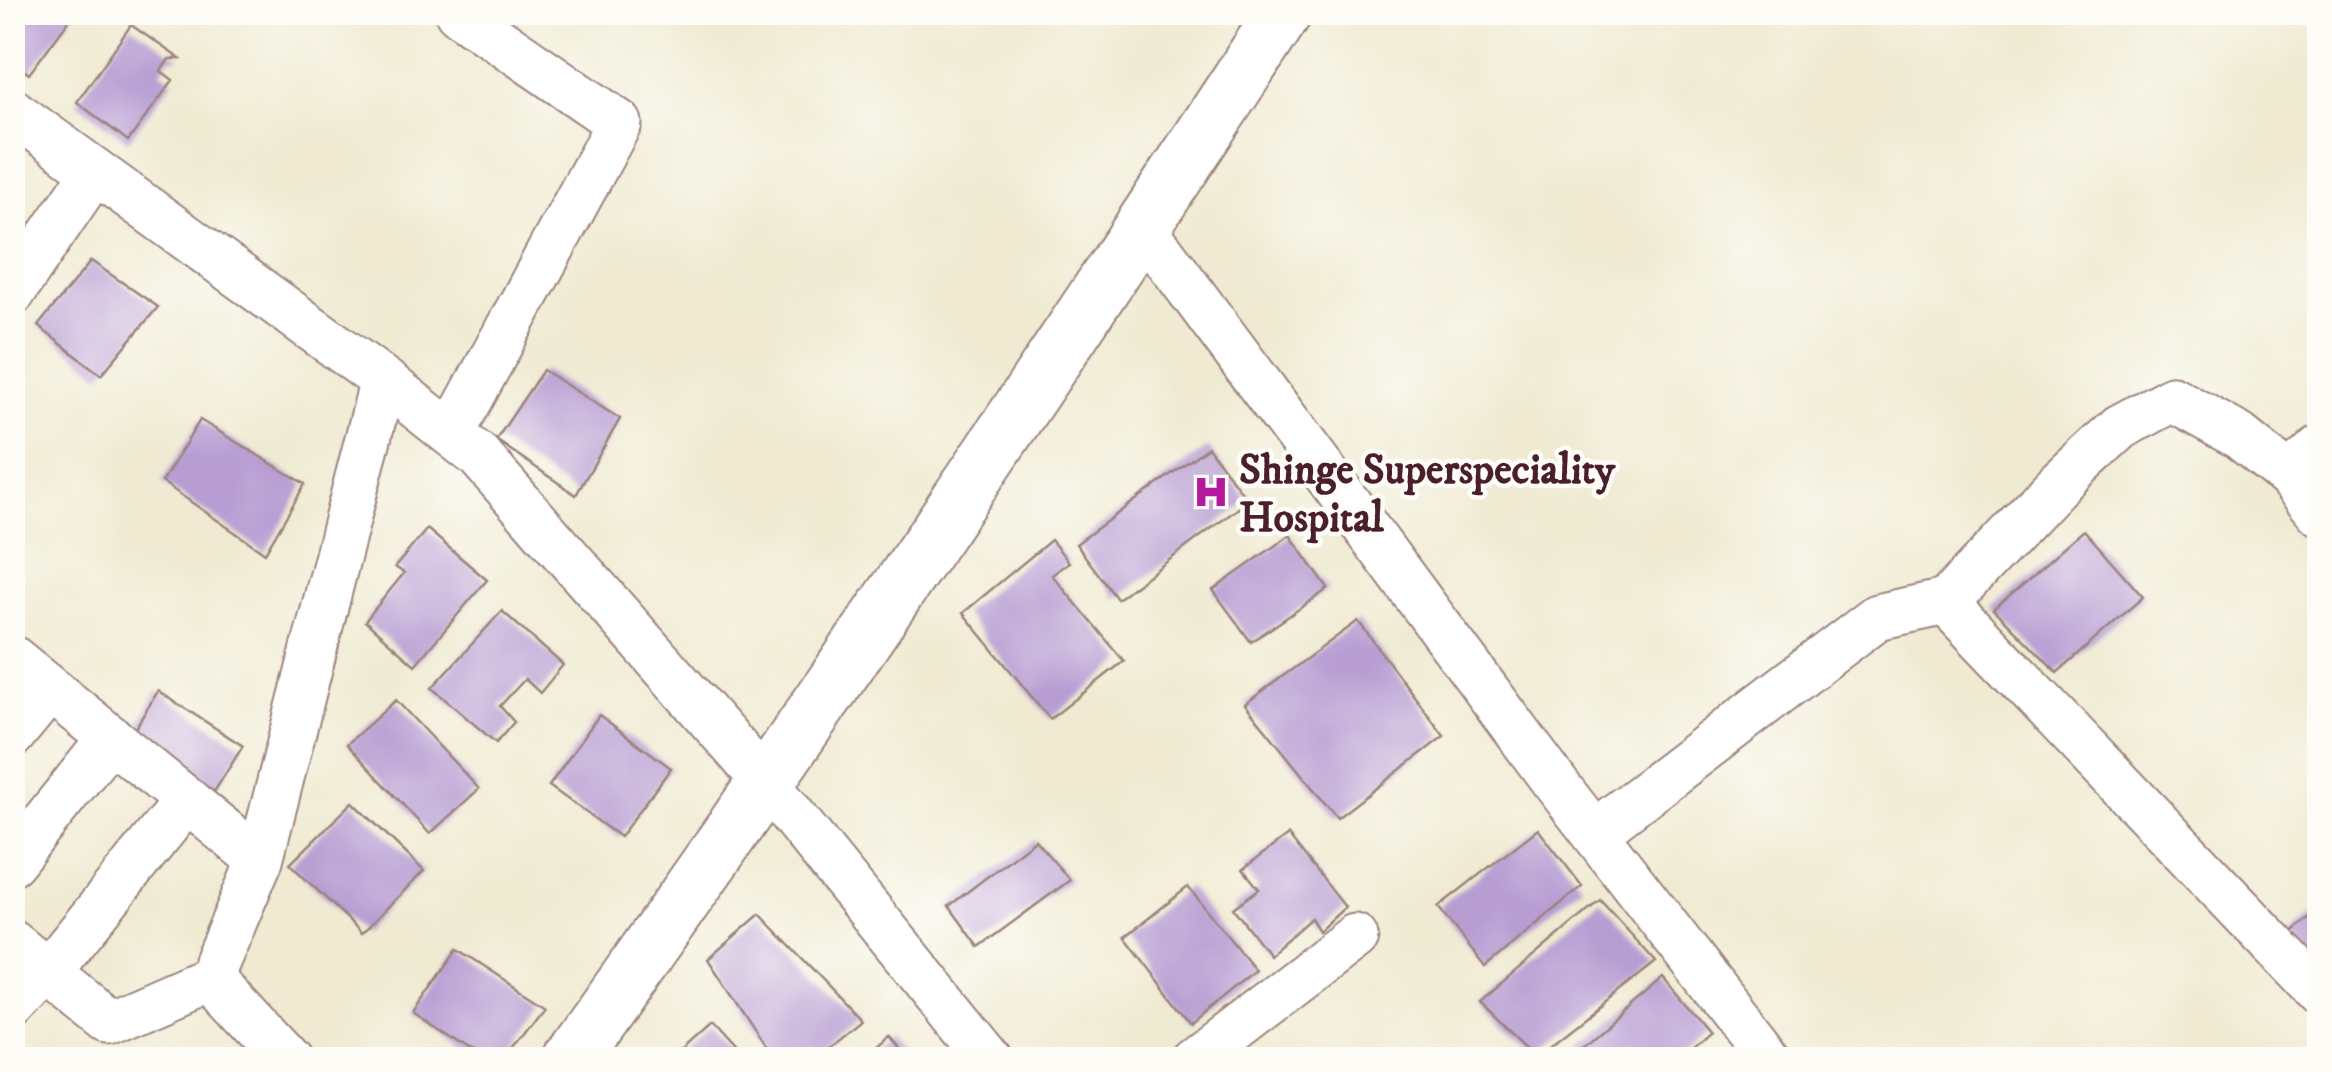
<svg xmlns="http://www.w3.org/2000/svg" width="2332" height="1072" font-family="'IM FELL DW Pica',serif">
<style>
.building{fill:#b89dd3}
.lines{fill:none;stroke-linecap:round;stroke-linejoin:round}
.street-casing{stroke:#9c847e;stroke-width:49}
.secondary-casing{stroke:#9c847e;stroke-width:59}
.street{stroke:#fff;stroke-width:45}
.secondary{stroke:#fff;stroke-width:55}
.labels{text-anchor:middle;stroke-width:9;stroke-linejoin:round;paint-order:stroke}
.poi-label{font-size:42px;font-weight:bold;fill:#4a1f2b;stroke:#fdfcf7;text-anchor:start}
</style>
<rect width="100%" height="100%" fill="#fdfcf7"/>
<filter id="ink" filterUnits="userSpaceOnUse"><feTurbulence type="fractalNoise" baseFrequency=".01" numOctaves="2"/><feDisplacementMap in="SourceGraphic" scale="20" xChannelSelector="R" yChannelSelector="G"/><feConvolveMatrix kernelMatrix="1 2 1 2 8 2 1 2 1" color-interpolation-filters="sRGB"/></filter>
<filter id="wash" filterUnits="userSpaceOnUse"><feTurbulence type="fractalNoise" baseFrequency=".0048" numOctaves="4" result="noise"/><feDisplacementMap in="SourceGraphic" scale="40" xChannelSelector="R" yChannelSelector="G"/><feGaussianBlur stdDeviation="2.25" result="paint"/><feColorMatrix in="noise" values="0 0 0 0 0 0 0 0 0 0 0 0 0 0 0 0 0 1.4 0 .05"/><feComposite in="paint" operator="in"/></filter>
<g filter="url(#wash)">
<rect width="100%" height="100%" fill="#efead1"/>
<g id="blocks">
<path class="building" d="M 30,12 L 75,12 L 29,74 L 12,61 L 12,36 Z
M 131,25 L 180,59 L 169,59 L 161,71 L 173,80 L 128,141 L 77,102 Z
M 91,261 L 158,307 L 101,375 L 38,326 Z
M 543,370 L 620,419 L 576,495 L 496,440 Z
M 200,420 L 305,484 L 265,553 L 162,482 Z
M 1208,447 L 1248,501 L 1117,599 L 1076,544 Z
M 427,529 L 487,580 L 415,665 L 365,621 L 404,573 L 395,567 Z
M 2084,530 L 2143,597 L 2057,673 L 1994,609 Z
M 1290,535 L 1328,589 L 1251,642 L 1213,590 Z
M 1051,540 L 1069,562 L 1052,575 L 1124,661 L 1050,719 L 963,613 Z
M 502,611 L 563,665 L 540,693 L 525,679 L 500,706 L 514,722 L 496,743 L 432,688 Z
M 1358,621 L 1444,736 L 1337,818 L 1245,704 Z
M 158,691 L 243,746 L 214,792 L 131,735 Z
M 396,700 L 479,789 L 430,834 L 347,744 Z
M 599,715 L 671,768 L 620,837 L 549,786 Z
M 353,802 L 424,871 L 362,933 L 290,864 Z
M 1538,829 L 1582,886 L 1485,967 L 1438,907 Z
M 1288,835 L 1345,907 L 1319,931 L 1311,918 L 1269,955 L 1233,908 L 1259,889 L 1243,869 Z
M 1035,840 L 1070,880 L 979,947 L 949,906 Z
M 1188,887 L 1255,970 L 1191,1023 L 1125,937 Z
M 1600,900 L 1656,962 L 1536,1056 L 1480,1002 Z
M 2320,908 L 2320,951 L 2312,958 L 2289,935 Z
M 760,914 L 861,1020 L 812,1060 L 774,1060 L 708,959 Z
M 458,949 L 545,1006 L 504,1060 L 482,1060 L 413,1013 Z
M 1663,978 L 1708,1032 L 1677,1060 L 1566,1060 Z
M 710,1026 L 741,1060 L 672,1060 Z
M 889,1037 L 909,1060 L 862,1060 Z"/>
</g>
</g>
<g filter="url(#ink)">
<use href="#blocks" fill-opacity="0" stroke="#9c847e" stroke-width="2.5"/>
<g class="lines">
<defs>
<path id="street" d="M 12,111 L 383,380 L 479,456 L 767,784 L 991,1060
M 1143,227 L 1553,780 L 1770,1060
M 12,293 L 95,171
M 452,433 L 619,123 L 458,12
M 2289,476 L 2320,448
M 1946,602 L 2056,486 L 2120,427 L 2172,399 L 2239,436 L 2289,476 L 2320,513
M 12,658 L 260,860 L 383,380
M 12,735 L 50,689
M 1594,833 L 1877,617 L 1946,602 L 2320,993
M 260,860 L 210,978 L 286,1060
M 12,862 L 111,738
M 12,943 L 109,1022 L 210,978
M 12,1010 L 48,972 L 187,800
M 1194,1060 L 1355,937"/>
<path id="secondary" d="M 570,1060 C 816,716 1052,366 1284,12"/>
</defs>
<use href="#street" class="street-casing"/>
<use href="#secondary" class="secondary-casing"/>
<use href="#street" class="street"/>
<use href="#secondary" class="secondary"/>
</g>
</g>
<defs>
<symbol id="hospital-bare" viewBox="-9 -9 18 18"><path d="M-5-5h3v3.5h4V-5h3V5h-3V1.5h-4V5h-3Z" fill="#b5179e" stroke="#fdfcf7" stroke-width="2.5" paint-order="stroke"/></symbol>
</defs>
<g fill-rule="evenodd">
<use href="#hospital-bare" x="1186" y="467" width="50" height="50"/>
</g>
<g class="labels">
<g class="poi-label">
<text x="1239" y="483">Shinge Superspeciality<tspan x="1239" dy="48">Hospital</tspan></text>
</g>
</g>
<rect width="2332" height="1072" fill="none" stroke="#fdfcf7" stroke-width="50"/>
</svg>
